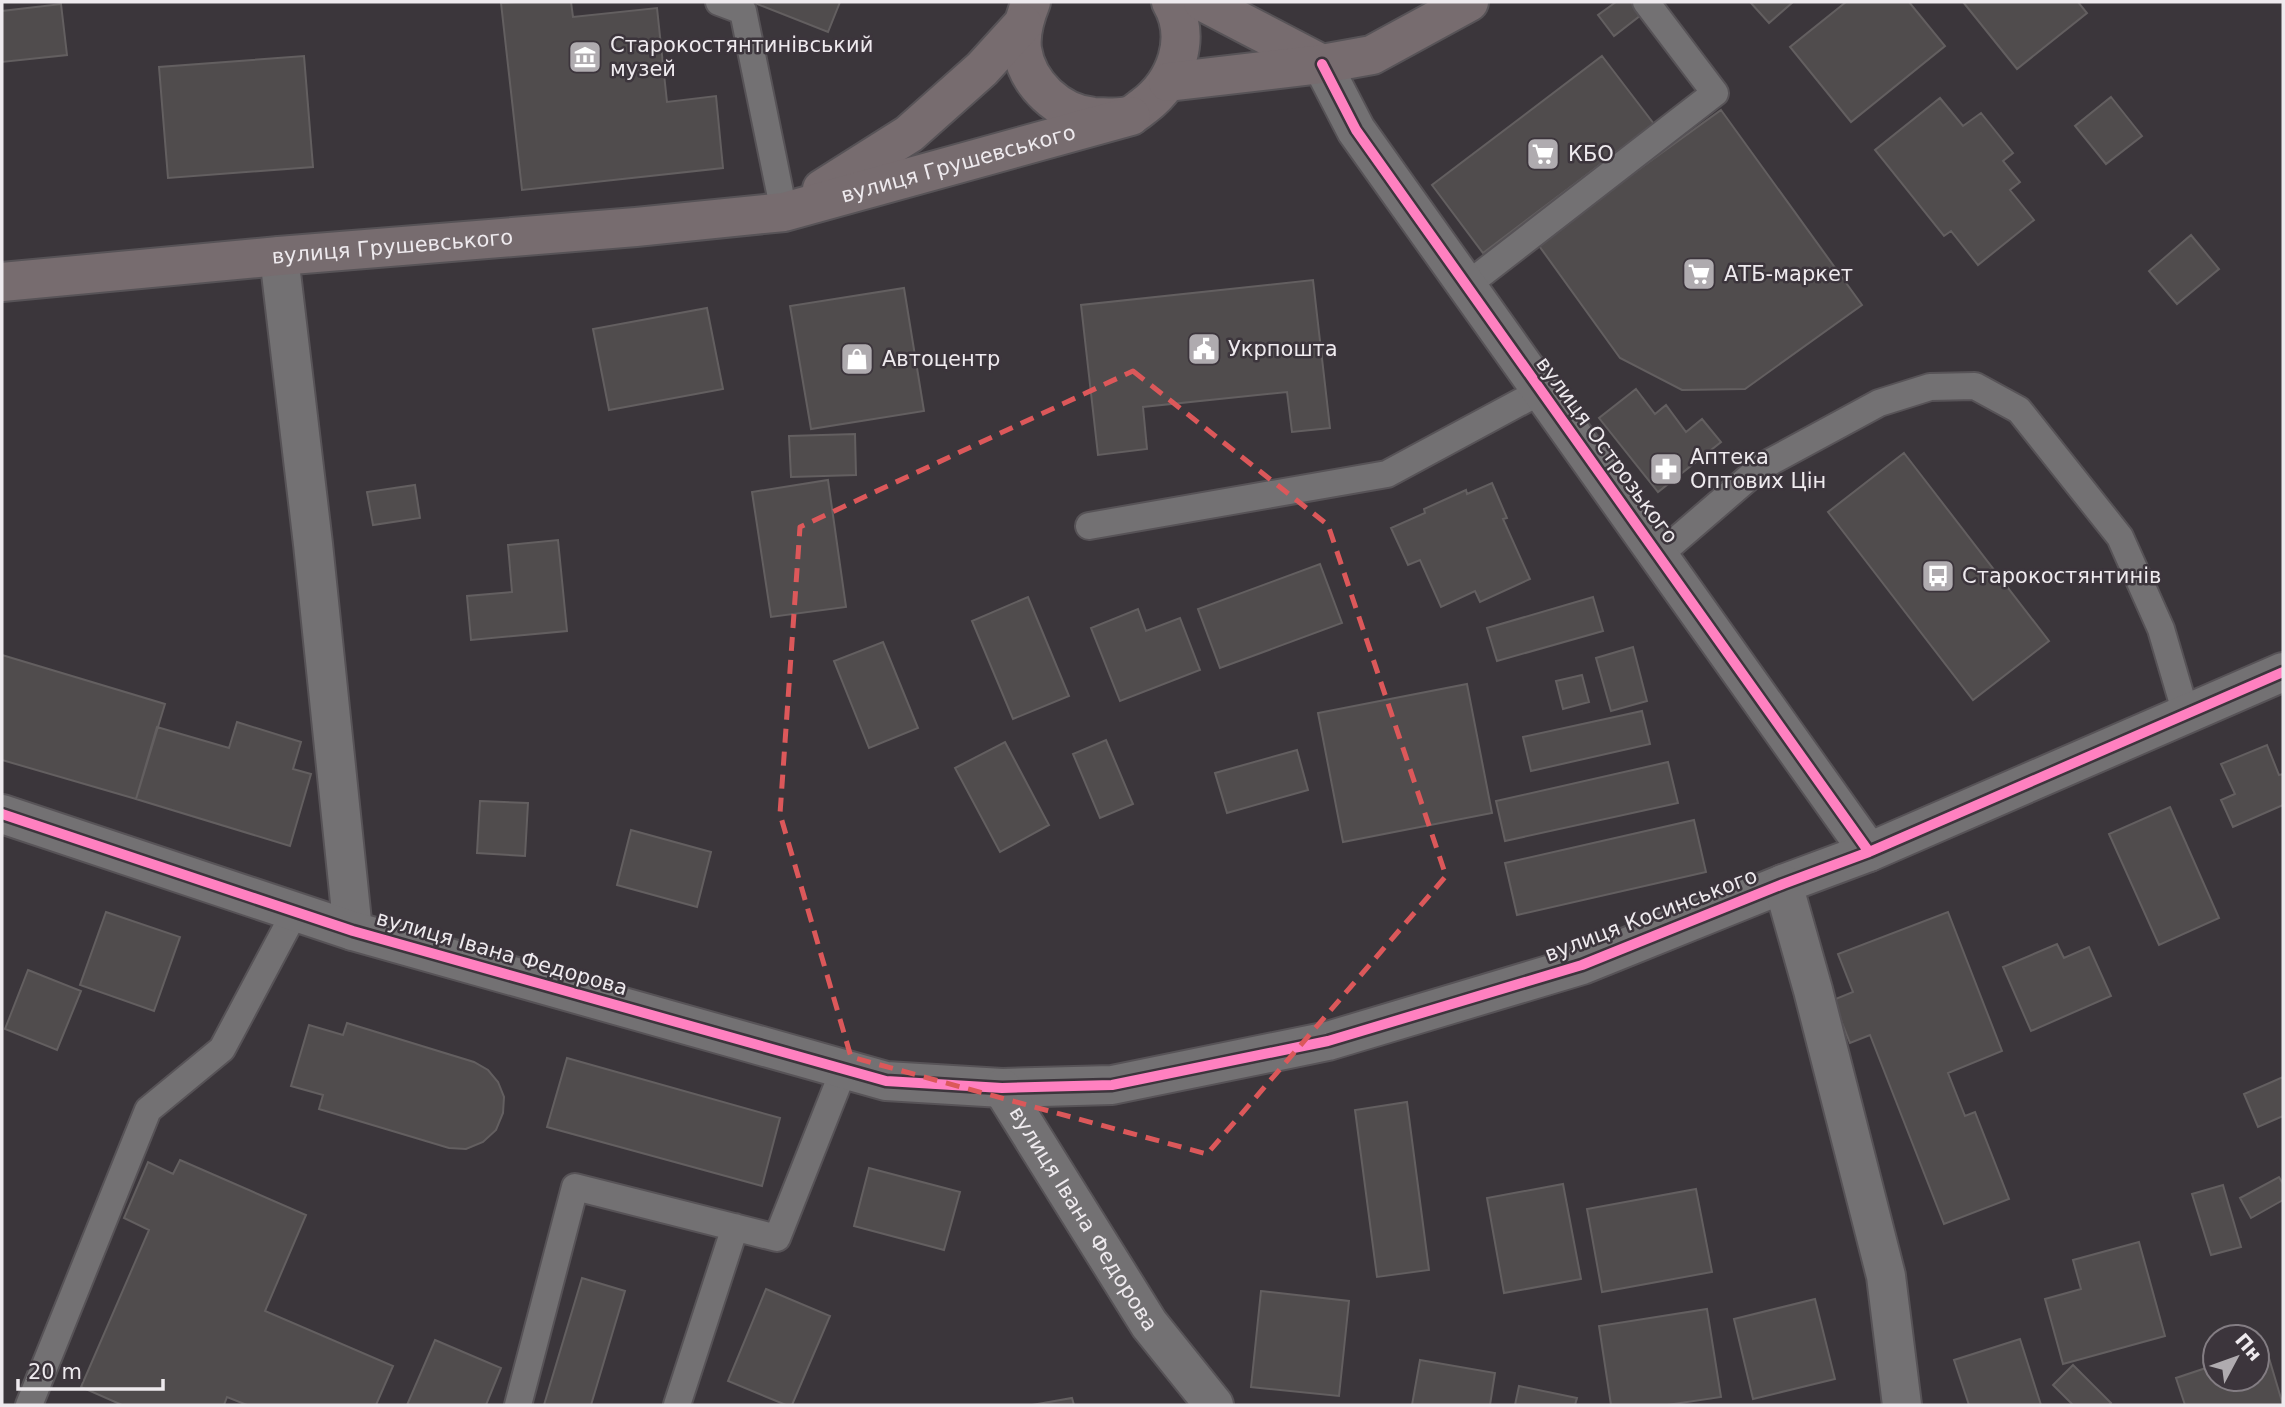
<svg xmlns="http://www.w3.org/2000/svg" width="2285" height="1407" font-family="'DejaVu Sans',sans-serif">
<style>
.building{fill:#504c4d;stroke:#635f60;stroke-width:2}
.lines{fill:none;stroke-linecap:round;stroke-linejoin:round}
.lane-casing{stroke:#575357;stroke-width:30}
.street-casing{stroke:#575357;stroke-width:42}
.primary-casing{stroke:#575357;stroke-width:42}
.lane{stroke:#737173;stroke-width:26}
.street{stroke:#737173;stroke-width:38}
.primary{stroke:#776c6f;stroke-width:38}
.cycleway-casing{stroke:#3c353c;stroke-width:15}
.cycleway{stroke:#ff80c0;stroke-width:10}
.marked{fill:none;stroke:#dc585a;stroke-width:5;stroke-dasharray:14 9;stroke-linejoin:round}
.labels{text-anchor:middle;stroke-width:5;stroke-linejoin:round;paint-order:stroke}
.poi-label{font-size:21px;fill:#eeeaee;stroke:#3c353c;text-anchor:start}
.street-label{font-size:21px;fill:#eeeaee;stroke:#3c353c}
</style>
<rect width="100%" height="100%" fill="#3b363b"/>
<path class="building" d="M 516,2 L 571,2 L 573,17 L 657,8 L 667,102 L 716,96 L 723,168 L 522,190 L 501,3 Z
M 752,2 L 840,2 L 828,32 Z
M 1616,2 L 1631,2 L 1641,15 L 1614,36 L 1598,15 Z
M 1750,2 L 1793,2 L 1769,23 Z
M 1846,2 L 1909,2 L 1945,46 L 1851,122 L 1790,47 Z
M 1963,2 L 2078,2 L 2087,13 L 2017,69 Z
M 61,4 L 67,55 L 2,62 L 2,11 Z
M 304,56 L 313,167 L 168,178 L 159,67 Z
M 1602,56 L 1654,124 L 1483,253 L 1432,185 Z
M 2111,97 L 2142,136 L 2106,164 L 2075,126 Z
M 1940,98 L 1963,126 L 1981,113 L 2013,153 L 2003,161 L 2020,182 L 2010,190 L 2034,220 L 1978,265 L 1951,231 L 1944,236 L 1875,150 Z
M 1721,110 L 1862,305 L 1745,389 L 1682,390 L 1620,358 L 1537,243 Z
M 2191,235 L 2219,269 L 2177,304 L 2149,271 Z
M 1313,280 L 1330,428 L 1292,432 L 1287,392 L 1143,407 L 1147,449 L 1098,455 L 1081,305 Z
M 904,288 L 924,411 L 811,429 L 790,306 Z
M 707,308 L 723,389 L 609,410 L 593,329 Z
M 1636,389 L 1655,414 L 1666,405 L 1686,432 L 1702,419 L 1721,442 L 1658,492 L 1599,418 Z
M 855,434 L 856,475 L 791,477 L 789,436 Z
M 1904,453 L 2049,641 L 1973,700 L 1828,512 Z
M 828,480 L 846,607 L 771,617 L 752,492 Z
M 1492,483 L 1507,518 L 1503,519 L 1530,579 L 1480,602 L 1475,591 L 1441,607 L 1420,560 L 1408,565 L 1391,528 L 1425,513 L 1424,509 L 1466,490 L 1467,494 Z
M 415,485 L 420,518 L 373,525 L 367,492 Z
M 558,540 L 567,631 L 471,640 L 467,596 L 512,592 L 508,545 Z
M 1320,564 L 1342,623 L 1220,668 L 1198,609 Z
M 1028,597 L 1069,696 L 1013,719 L 972,621 Z
M 1593,597 L 1603,631 L 1497,661 L 1487,628 Z
M 1138,609 L 1146,631 L 1180,618 L 1200,670 L 1120,701 L 1091,628 Z
M 883,642 L 918,728 L 869,748 L 834,661 Z
M 1633,647 L 1647,701 L 1611,711 L 1596,658 Z
M 2,655 L 165,704 L 136,799 L 2,760 Z
M 1582,675 L 1589,702 L 1563,709 L 1556,681 Z
M 1467,684 L 1492,813 L 1343,842 L 1318,713 Z
M 1642,711 L 1650,744 L 1531,771 L 1523,737 Z
M 237,722 L 301,742 L 293,769 L 311,774 L 290,846 L 136,799 L 157,727 L 229,748 Z
M 1106,740 L 1133,804 L 1100,818 L 1073,754 Z
M 1005,742 L 1049,825 L 1000,852 L 955,768 Z
M 2267,745 L 2279,775 L 2283,774 L 2283,805 L 2233,827 L 2221,800 L 2235,794 L 2221,764 Z
M 1297,750 L 1308,790 L 1227,813 L 1215,773 Z
M 1668,762 L 1678,803 L 1505,841 L 1496,801 Z
M 480,801 L 528,803 L 525,856 L 477,853 Z
M 2170,807 L 2219,918 L 2159,945 L 2109,834 Z
M 1694,820 L 1706,872 L 1517,915 L 1505,863 Z
M 631,830 L 711,852 L 697,907 L 617,885 Z
M 106,912 L 180,937 L 154,1011 L 80,985 Z
M 1948,912 L 2002,1051 L 1948,1073 L 1965,1116 L 1975,1112 L 2009,1199 L 1944,1224 L 1870,1035 L 1850,1043 L 1833,1000 L 1853,992 L 1838,954 Z
M 2057,944 L 2064,958 L 2089,947 L 2111,996 L 2031,1031 L 2003,967 Z
M 28,970 L 81,991 L 57,1050 L 5,1029 Z
M 347,1023 L 474,1062 L 488,1070 L 498,1082 L 504,1097 L 503,1113 L 496,1130 L 483,1142 L 466,1149 L 449,1148 L 319,1109 L 323,1095 L 291,1086 L 309,1025 L 343,1035 Z
M 567,1058 L 780,1118 L 762,1186 L 547,1127 Z
M 2283,1077 L 2283,1116 L 2258,1127 L 2244,1094 Z
M 1407,1102 L 1429,1270 L 1377,1277 L 1355,1110 Z
M 180,1160 L 306,1215 L 265,1311 L 393,1366 L 376,1405 L 247,1405 L 227,1397 L 224,1405 L 122,1405 L 81,1387 L 149,1230 L 124,1218 L 148,1162 L 173,1174 Z
M 869,1168 L 960,1192 L 944,1250 L 854,1226 Z
M 2279,1177 L 2283,1184 L 2283,1200 L 2251,1218 L 2240,1198 Z
M 1563,1184 L 1581,1279 L 1504,1293 L 1487,1198 Z
M 2223,1185 L 2241,1247 L 2211,1255 L 2192,1194 Z
M 1696,1189 L 1712,1272 L 1602,1292 L 1587,1209 Z
M 2139,1242 L 2165,1336 L 2063,1364 L 2045,1299 L 2081,1289 L 2073,1260 Z
M 582,1278 L 625,1291 L 591,1405 L 544,1405 Z
M 766,1289 L 830,1316 L 792,1405 L 786,1405 L 728,1381 Z
M 1261,1291 L 1349,1301 L 1339,1396 L 1251,1387 Z
M 1815,1299 L 1835,1379 L 1753,1399 L 1734,1319 Z
M 1707,1309 L 1721,1397 L 1667,1405 L 1611,1405 L 1599,1326 Z
M 2020,1339 L 2041,1405 L 1969,1405 L 1954,1360 Z
M 435,1340 L 501,1368 L 486,1405 L 407,1405 Z
M 2266,1348 L 2283,1405 L 2185,1405 L 2176,1378 L 2215,1365 L 2215,1379 L 2257,1379 L 2257,1351 Z
M 1420,1360 L 1495,1373 L 1490,1405 L 1412,1405 Z
M 2073,1365 L 2111,1403 L 2109,1405 L 2073,1405 L 2053,1385 Z
M 1519,1386 L 1577,1398 L 1575,1405 L 1515,1405 Z
M 1072,1398 L 1074,1405 L 1032,1405 Z"/>
<g class="lines">
<defs>
<path id="lane" d="M 719,2 L 743,11 L 784,212
M 1466,286 L 1715,93 L 1646,2
M 1089,526 L 1387,474 L 1541,391
M 1659,555 L 1761,467 L 1879,403 L 1930,387 L 1975,386 L 2019,410 L 2120,537 L 2161,629 L 2186,714
M 29,1405 L 148,1110 L 222,1049 L 295,912
M 518,1405 L 575,1187 L 777,1238 L 844,1069
M 677,1405 L 735,1227"/>
<g id="street">
<path d="M 1322,64 L 1356,130 L 1869,852"/>
<path d="M 279,256 L 313,544 L 353,931"/>
<path d="M 2,814 L 353,931 L 886,1081 L 1002,1088 L 1112,1085 L 1328,1041 L 1582,965 L 1783,884 L 1869,852 L 2283,672"/>
<path d="M 1783,884 L 1813,990 L 1886,1276 L 1902,1405"/>
<path id="s1" d="M 1002,1088 L 1149,1324 L 1214,1405"/>
</g>
<g id="primary">
<path d="M 1031,2 C 1025,17 1020,32 1022,49 C 1027,84 1059,114 1094,117 C 1105,117 1121,119 1131,115 C 1136,113 1141,108 1144,106 C 1176,82 1192,38 1171,2"/>
<path d="M 1203,2 L 1322,64"/>
<path d="M 1168,82 L 1322,64 L 1372,55 L 1469,2"/>
<path d="M 822,189 L 909,134 L 982,69 L 1023,24"/>
<path id="s2" d="M 2,282 L 279,256 L 636,227 L 784,212 L 1131,116"/>
</g>
</defs>
<use href="#lane" class="lane-casing"/>
<use href="#street" class="street-casing"/>
<use href="#primary" class="primary-casing"/>
<use href="#lane" class="lane"/>
<use href="#street" class="street"/>
<use href="#primary" class="primary"/>
<defs>
<path id="cycleway" d="M 1322,64 L 1356,130 L 1869,852
M 2,814 L 353,931 L 886,1081 L 1002,1088 L 1112,1085 L 1328,1041 L 1582,965 L 1783,884 L 1869,852 L 2283,672"/>
</defs>
<use href="#cycleway" class="cycleway-casing"/>
<use href="#cycleway" class="cycleway"/>
</g>
<path class="marked" d="M 1133,371 L 1328,525 L 1446,876 L 1207,1154 L 851,1057 L 780,814 L 800,527 Z"/>
<defs>
<symbol id="museum-square" viewBox="-11 -11 22 22"><rect x="-9" y="-9" width="18" height="18" rx="4" fill="#afabaf" stroke="#3c353c"/><path d="M0-6L6-3V-2H-6V-3ZM-5-1h2V3h-2ZM-1-1h2V3h-2ZM3-1h2V3H3ZM-6 4H6V6H-6Z" fill="#fff"/></symbol>
<symbol id="supermarket-square" viewBox="-11 -11 22 22"><rect x="-9" y="-9" width="18" height="18" rx="4" fill="#afabaf" stroke="#3c353c"/><path d="M-6-5.5h2.5l.6 2H6L4.5 2H-2.5L-4.4-4H-6ZM-1.5 3.2a1.3 1.3 0 1 0 .1 0ZM3 3.2a1.3 1.3 0 1 0 .1 0Z" fill="#fff"/></symbol>
<symbol id="civic-square" viewBox="-11 -11 22 22"><rect x="-9" y="-9" width="18" height="18" rx="4" fill="#afabaf" stroke="#3c353c"/><path d="M-.6-6.5H3V-4.5H.6V-3L4-1V1h2V6H-6V1h2V-1L-.6-3ZM-1.2 2.5V6h2.4V2.5Z" fill="#fff"/></symbol>
<symbol id="shop-square" viewBox="-11 -11 22 22"><rect x="-9" y="-9" width="18" height="18" rx="4" fill="#afabaf" stroke="#3c353c"/><path d="M-5-2.5h2.3a2.7 3.5 0 0 1 5.4 0H5L5.5 6h-11ZM-1.5-2.5h3a1.5 2.3 0 0 0-3 0Z" fill="#fff"/></symbol>
<symbol id="pharmacy-square" viewBox="-11 -11 22 22"><rect x="-9" y="-9" width="18" height="18" rx="4" fill="#afabaf" stroke="#3c353c"/><path d="M-2-6h4v4h4v4h-4v4h-4v-4h-4v-4h4Z" fill="#fff"/></symbol>
<symbol id="bus-square" viewBox="-11 -11 22 22"><rect x="-9" y="-9" width="18" height="18" rx="4" fill="#afabaf" stroke="#3c353c"/><path d="M-5-6H5V4H4V6H2V4H-2V6H-4V4H-5ZM-3.5-4V0h7V-4ZM-3.5 1.2v1.5H-2V1.2ZM2 1.2v1.5H3.5V1.2Z" fill="#fff"/></symbol>
</defs>
<g fill-rule="evenodd">
<use href="#museum-square" x="566" y="38" width="38" height="38"/>
<use href="#supermarket-square" x="1524" y="135" width="38" height="38"/>
<use href="#supermarket-square" x="1680" y="255" width="38" height="38"/>
<use href="#civic-square" x="1185" y="330" width="38" height="38"/>
<use href="#shop-square" x="838" y="340" width="38" height="38"/>
<use href="#pharmacy-square" x="1647" y="450" width="38" height="38"/>
<use href="#bus-square" x="1919" y="557" width="38" height="38"/>
</g>
<g class="labels">
<g class="poi-label">
<text x="610" y="52">Старокостянтинівський<tspan x="610" dy="24">музей</tspan></text>
<text x="1568" y="161">КБО</text>
<text x="1724" y="281">АТБ-маркет</text>
<text x="1228" y="356">Укрпошта</text>
<text x="882" y="366">Автоцентр</text>
<text x="1690" y="464">Аптека<tspan x="1690" dy="24">Оптових Цін</tspan></text>
<text x="1962" y="583">Старокостянтинів</text>
</g>
<g class="street-label">
<text dy="7" stroke="none"><textPath href="#s2" startOffset="966">вулиця Грушевського</textPath></text>
<text dy="7" stroke="none"><textPath href="#s2" startOffset="392">вулиця Грушевського</textPath></text>
<text transform="translate(1607 450) rotate(54)" y="7">вулиця Острозького</text>
<text transform="translate(1651 915) rotate(-21)" y="7">вулиця Косинського</text>
<text transform="translate(502 953) rotate(16)" y="7">вулиця Івана Федорова</text>
<text dy="7" stroke="none"><textPath href="#s1" startOffset="154">вулиця Івана Федорова</textPath></text>
</g>
</g>
<rect width="2285" height="1407" fill="none" stroke="#eeeaee" stroke-width="7"/>
<g transform="translate(2236 1358) rotate(49)"><circle r="33" fill="#3c353c" stroke="#837d83" stroke-width="2"/>
<path d="M0-5L12 26L0 18L-12 26Z" fill="#afabaf"/>
<text y="-10" font-size="19" font-weight="bold" text-anchor="middle" fill="#eeeaee">Пн</text>
</g>
<path d="M18 1379v10h145v-10" fill="none" stroke="#eeeaee" stroke-width="3.5"/>
<text x="28" y="1379" font-size="21" fill="#eeeaee" stroke="#3c353c" stroke-width="5" paint-order="stroke">20 m</text>
</svg>
